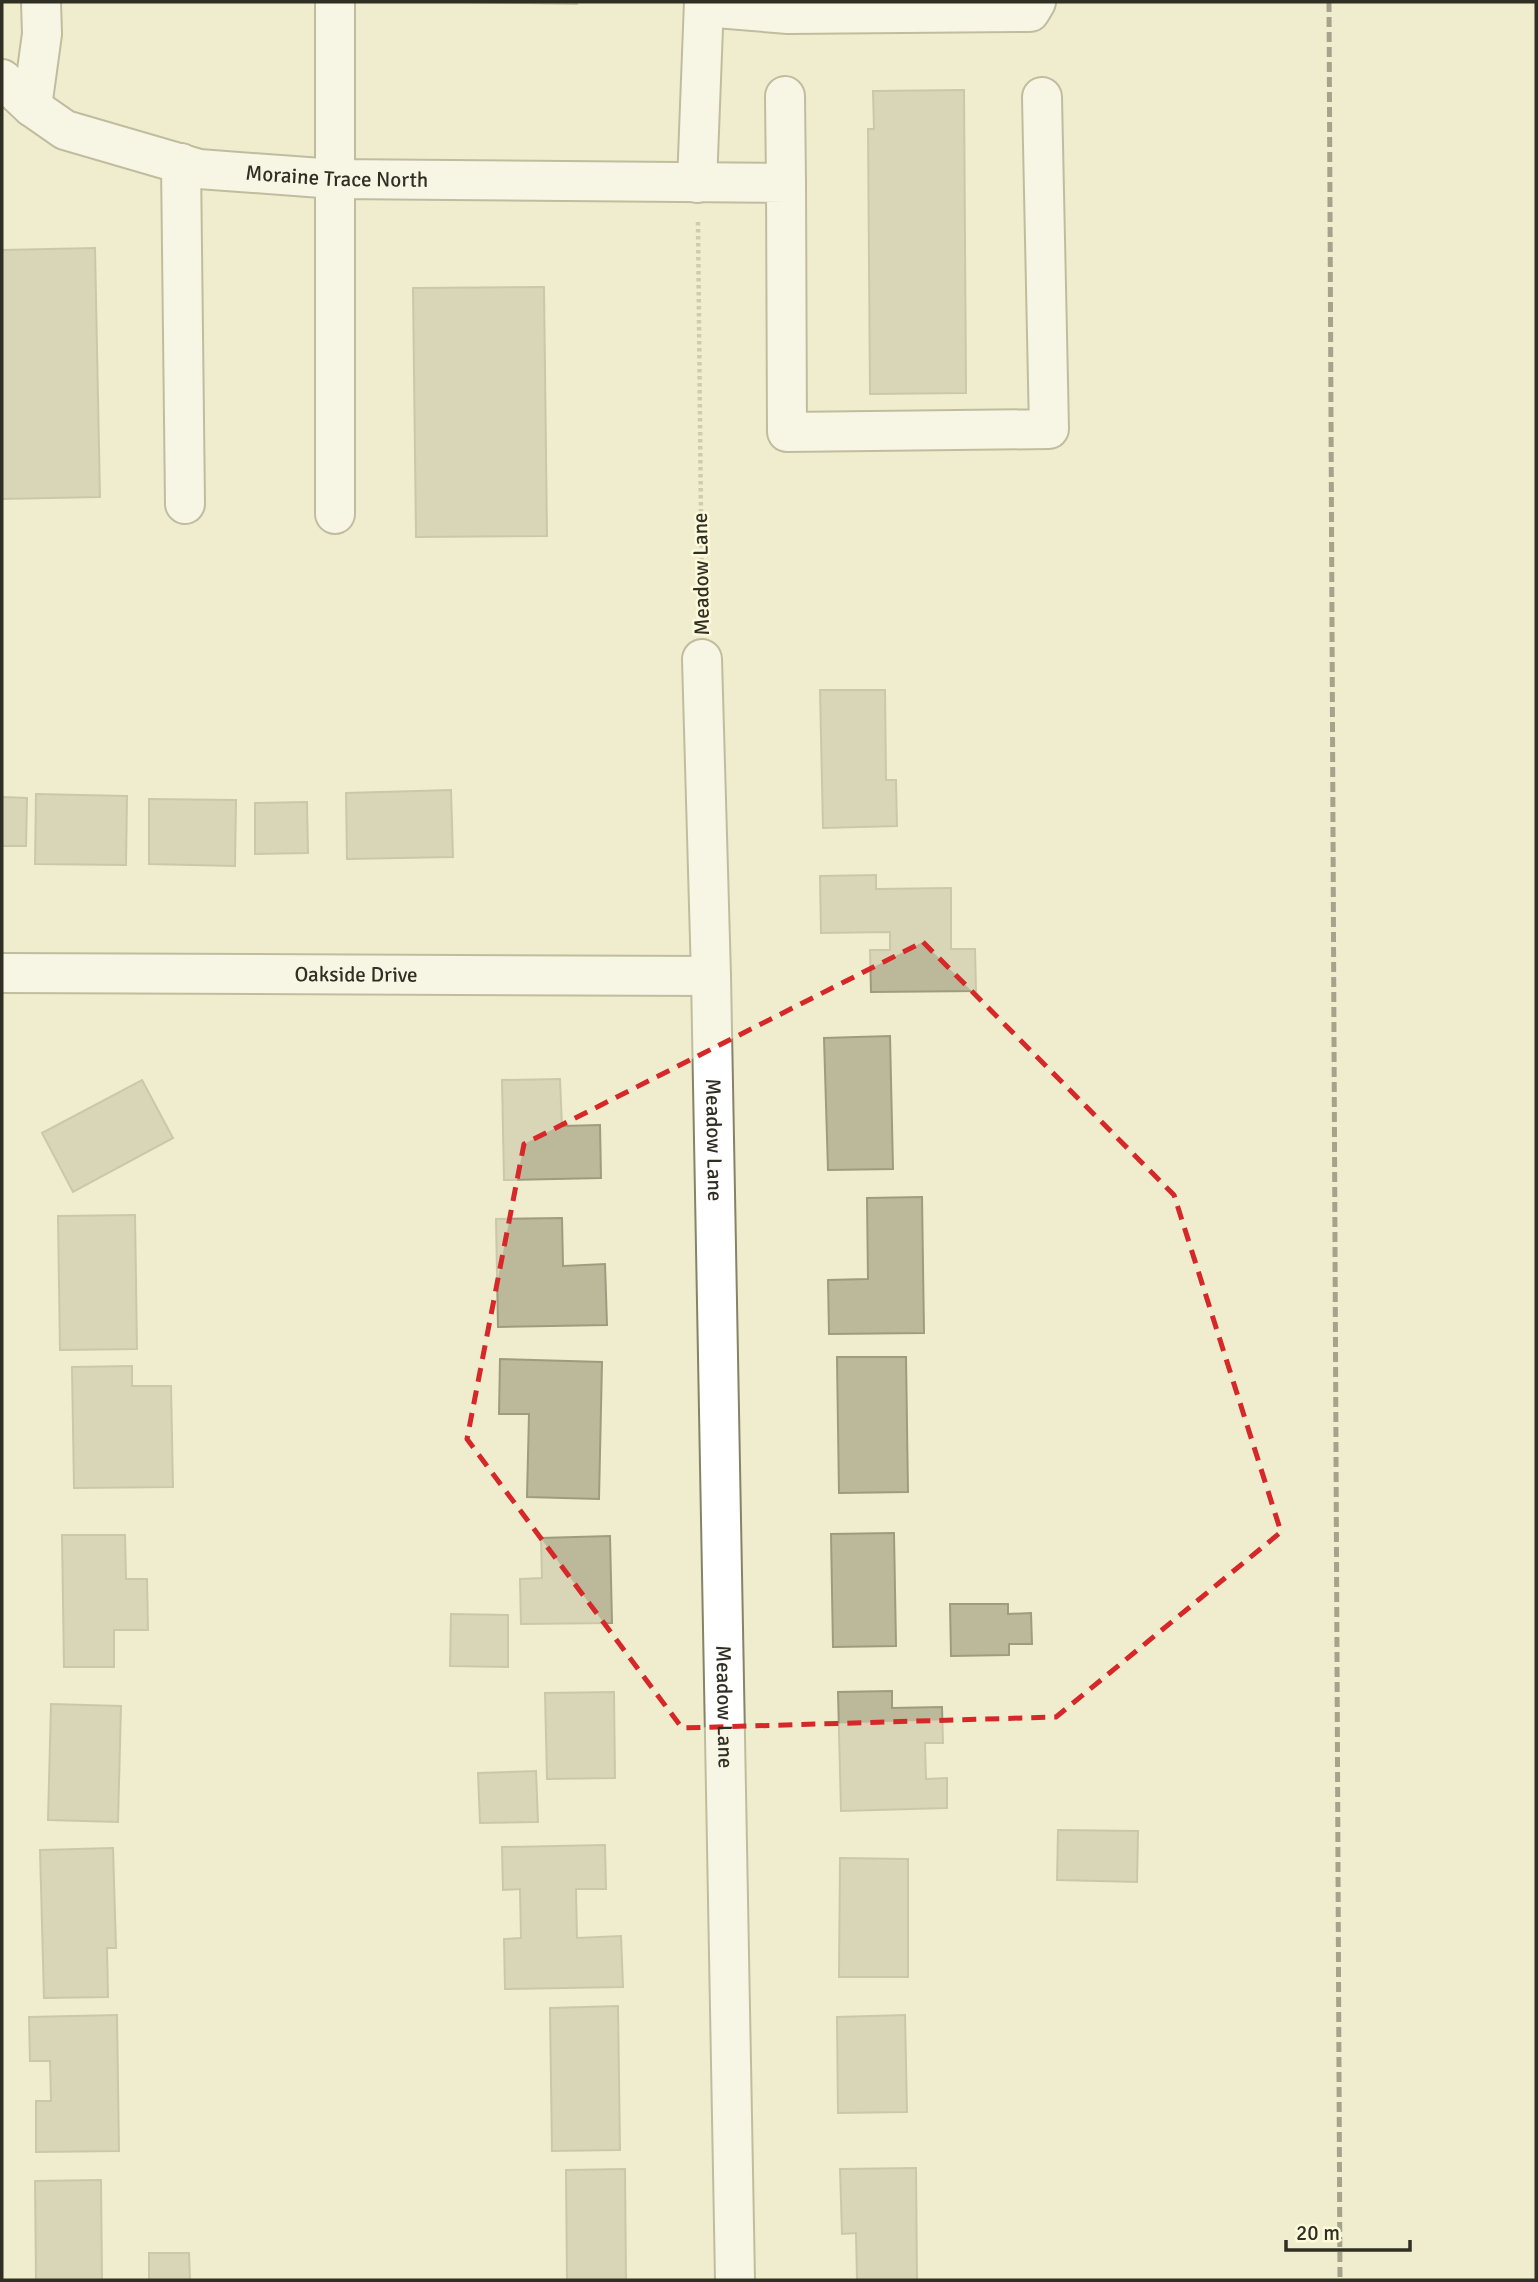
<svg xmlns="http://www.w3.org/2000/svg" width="1538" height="2282" font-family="Signika,sans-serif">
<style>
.building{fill:#bcb99b;stroke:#9e9b7e;stroke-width:2}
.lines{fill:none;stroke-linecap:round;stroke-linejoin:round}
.minor-casing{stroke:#868367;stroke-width:42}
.path{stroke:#a5a28b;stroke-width:4.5;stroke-dasharray:3.5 3.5;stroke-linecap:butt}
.minor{stroke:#fff;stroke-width:38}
.rail{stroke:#4a493a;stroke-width:5;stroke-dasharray:10 5;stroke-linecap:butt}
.marked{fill:none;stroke:#d62828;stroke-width:5;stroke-dasharray:14 9;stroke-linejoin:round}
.labels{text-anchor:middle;stroke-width:5;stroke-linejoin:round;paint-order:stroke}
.street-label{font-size:21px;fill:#302f23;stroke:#fdfadb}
</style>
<rect width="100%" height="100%" fill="#f0ecce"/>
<path class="building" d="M 461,2 L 577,2 L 577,4 Z
M 964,90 L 966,393 L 870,394 L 868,129 L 874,129 L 873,91 Z
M 95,248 L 100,497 L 2,499 L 2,250 Z
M 544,287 L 547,536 L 416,537 L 413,288 Z
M 820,690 L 885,690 L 886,780 L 896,780 L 897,826 L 823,828 Z
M 451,790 L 453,857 L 347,859 L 346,793 Z
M 36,794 L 127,796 L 126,865 L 35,864 Z
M 2,797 L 27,798 L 26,846 L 2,846 Z
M 149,799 L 236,800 L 235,866 L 149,864 Z
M 307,802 L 308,853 L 255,854 L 255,803 Z
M 876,875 L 876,889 L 951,888 L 951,949 L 975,949 L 976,991 L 871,992 L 870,950 L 890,950 L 890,932 L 821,933 L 820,876 Z
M 890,1036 L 893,1169 L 828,1170 L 824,1038 Z
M 560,1079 L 562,1126 L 600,1125 L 601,1178 L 504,1180 L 502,1080 Z
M 142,1080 L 173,1138 L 73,1192 L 42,1133 Z
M 922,1197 L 924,1333 L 829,1334 L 828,1280 L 868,1279 L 867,1198 Z
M 135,1215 L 137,1349 L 60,1350 L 58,1216 Z
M 562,1218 L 563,1266 L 605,1264 L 607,1325 L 498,1327 L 496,1219 Z
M 837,1357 L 906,1357 L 908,1492 L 839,1493 Z
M 500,1359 L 602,1362 L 599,1499 L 527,1497 L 529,1414 L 499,1414 Z
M 132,1366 L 132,1386 L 171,1386 L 173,1487 L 74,1488 L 72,1367 Z
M 894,1533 L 896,1646 L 833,1647 L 831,1534 Z
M 62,1535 L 125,1535 L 126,1579 L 147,1579 L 148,1630 L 114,1630 L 114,1667 L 64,1667 Z
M 610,1536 L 612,1623 L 521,1624 L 520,1579 L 542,1578 L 541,1538 Z
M 950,1604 L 1008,1604 L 1008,1614 L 1031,1613 L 1032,1644 L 1009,1644 L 1009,1655 L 951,1656 Z
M 451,1614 L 508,1615 L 508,1667 L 450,1666 Z
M 892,1691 L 892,1708 L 942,1707 L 943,1743 L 925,1743 L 926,1779 L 947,1778 L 947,1808 L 841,1811 L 838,1692 Z
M 614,1692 L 615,1778 L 547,1779 L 545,1693 Z
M 51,1704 L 121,1706 L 118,1822 L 48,1820 Z
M 536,1771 L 538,1822 L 480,1823 L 478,1773 Z
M 1058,1830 L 1138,1831 L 1137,1882 L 1057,1880 Z
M 605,1845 L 606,1889 L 576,1889 L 577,1938 L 621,1936 L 623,1987 L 505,1989 L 504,1939 L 521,1938 L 520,1889 L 503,1890 L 502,1847 Z
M 113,1848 L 116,1948 L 107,1948 L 108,1997 L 44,1998 L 40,1850 Z
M 840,1858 L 908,1859 L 908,1977 L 839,1977 Z
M 618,2006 L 620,2150 L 552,2151 L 550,2008 Z
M 117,2015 L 119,2151 L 36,2152 L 36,2101 L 51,2101 L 50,2061 L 30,2061 L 29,2017 Z
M 905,2015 L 907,2112 L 838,2113 L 837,2017 Z
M 916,2168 L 917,2280 L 857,2280 L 856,2233 L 842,2234 L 840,2169 Z
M 625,2169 L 626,2280 L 567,2280 L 566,2170 Z
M 101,2180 L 102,2280 L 36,2280 L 35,2181 Z
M 149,2253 L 189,2253 L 190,2280 L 149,2280 Z"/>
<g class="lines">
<defs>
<g id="minor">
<path d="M 704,7 L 788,14 L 1030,12 L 1036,2"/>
<path id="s1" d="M 2,79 L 32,107 L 65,130 L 199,169 L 335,179 L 786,183 L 787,432 L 1049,429 L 1042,97"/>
<path d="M 785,96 L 786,183"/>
<path d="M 32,107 L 42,34 L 41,2"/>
<path d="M 181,163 L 185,504"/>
<path d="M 697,183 L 704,2"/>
<path d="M 335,514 L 335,2"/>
<path id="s2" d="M 702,659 L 711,976 L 735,2280"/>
<path id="s3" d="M 2,973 L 711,976"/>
</g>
</defs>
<use href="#minor" class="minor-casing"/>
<path class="path" d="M 698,222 L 702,619"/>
<use href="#minor" class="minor"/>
<path class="rail" d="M 1329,2 L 1340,2280"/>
</g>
<path d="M0 0H1538V2282H0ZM 923,942 L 1174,1195 L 1281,1532 L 1056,1717 L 682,1728 L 467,1439 L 524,1144 Z" fill="#f0ecce" fill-opacity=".55" fill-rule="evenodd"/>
<path class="marked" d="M 923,942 L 1174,1195 L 1281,1532 L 1056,1717 L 682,1728 L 467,1439 L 524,1144 Z"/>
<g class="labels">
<g class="street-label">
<text dy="7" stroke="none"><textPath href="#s1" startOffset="359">Moraine Trace North</textPath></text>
<text transform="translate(701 574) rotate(-91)" y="7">Meadow Lane</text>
<text dy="7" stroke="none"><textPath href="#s3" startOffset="354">Oakside Drive</textPath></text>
<text dy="7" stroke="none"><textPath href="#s2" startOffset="481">Meadow Lane</textPath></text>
<text dy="7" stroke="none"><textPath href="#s2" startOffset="1048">Meadow Lane</textPath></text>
</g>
</g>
<rect width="1538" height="2282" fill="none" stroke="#302f23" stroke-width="7"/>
<path d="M1286 2240v10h124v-10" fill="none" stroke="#302f23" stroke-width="3.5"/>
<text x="1296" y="2240" font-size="21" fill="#302f23" stroke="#fdfadb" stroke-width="5" paint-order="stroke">20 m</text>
</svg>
